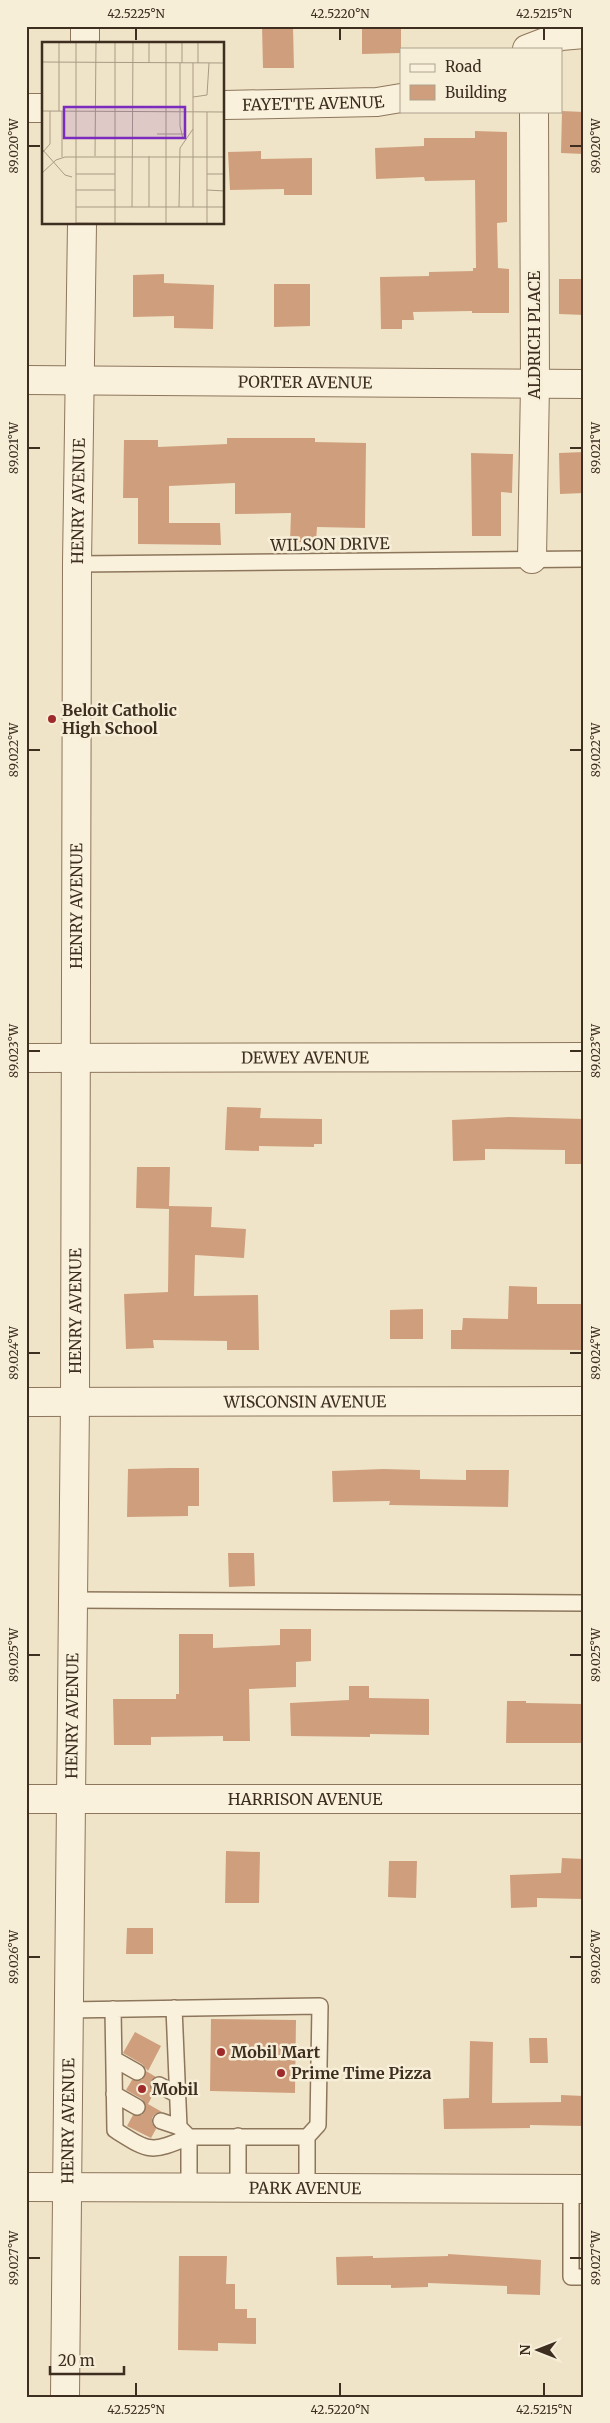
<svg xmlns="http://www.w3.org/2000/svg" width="610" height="2423" font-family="Merriweather,serif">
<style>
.building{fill:#cf9f7d}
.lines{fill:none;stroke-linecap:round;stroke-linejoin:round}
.service-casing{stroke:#8d765c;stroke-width:18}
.minor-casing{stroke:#8d765c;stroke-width:30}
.tertiary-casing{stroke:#8d765c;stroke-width:30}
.service{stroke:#faf1dc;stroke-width:15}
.minor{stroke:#faf1dc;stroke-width:28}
.tertiary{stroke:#faf1dc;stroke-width:28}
.ticks{fill:none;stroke:#3d2e20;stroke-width:2}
.poi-dot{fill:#9e2a2b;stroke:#f7eed8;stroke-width:2}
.labels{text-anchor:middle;stroke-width:5;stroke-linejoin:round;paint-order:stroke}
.street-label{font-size:16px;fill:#3d2e20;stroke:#f7eed8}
.poi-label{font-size:16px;font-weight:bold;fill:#3d2e20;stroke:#f7eed8;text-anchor:start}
.inset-road{fill:none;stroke:#a89b85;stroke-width:1}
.view{fill:#7b2cbf;fill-opacity:0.15;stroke:#7b2cbf;stroke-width:2.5}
.inset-edge{fill:none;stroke:#3d2e20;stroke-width:2.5}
.neatline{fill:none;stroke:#3d2e20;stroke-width:2}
.ticks-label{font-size:12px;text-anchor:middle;fill:#3d2e20}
</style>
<rect width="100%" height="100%" fill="#f0e4c8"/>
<path class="building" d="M 262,26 L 293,26 L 294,68 L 263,68 Z
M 362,26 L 401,26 L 401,53 L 362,54 Z
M 562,111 L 584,112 L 584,154 L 561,153 Z
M 475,131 L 507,132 L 507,222 L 497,223 L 498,268 L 509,269 L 509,313 L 472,313 L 472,311 L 413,312 L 414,320 L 402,320 L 402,329 L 381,329 L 380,277 L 429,276 L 429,272 L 473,271 L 473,268 L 476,268 L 475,180 L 425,181 L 424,177 L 376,179 L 375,148 L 424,146 L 424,138 L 475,138 Z
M 261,151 L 261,159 L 312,158 L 312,195 L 284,195 L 284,189 L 230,190 L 228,152 Z
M 164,274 L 164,283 L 214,285 L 213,329 L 174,328 L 174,316 L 133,317 L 133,275 Z
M 559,279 L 584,279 L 584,315 L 559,314 Z
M 274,284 L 310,284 L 310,326 L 274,327 Z
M 227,438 L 315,438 L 315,442 L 366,443 L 365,528 L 317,527 L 316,542 L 290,542 L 291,513 L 235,514 L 235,483 L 169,486 L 169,523 L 220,523 L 221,545 L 138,544 L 138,498 L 123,498 L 124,440 L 158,440 L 158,447 L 227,444 Z
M 584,452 L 584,493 L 560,494 L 559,453 Z
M 471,453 L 513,454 L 512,493 L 501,492 L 501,536 L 472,536 Z
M 227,1107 L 261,1108 L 260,1118 L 322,1119 L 322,1144 L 314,1144 L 314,1147 L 259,1146 L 259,1151 L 225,1150 Z
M 509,1117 L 584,1119 L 584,1164 L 565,1164 L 565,1150 L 485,1149 L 485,1160 L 453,1161 L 452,1120 Z
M 137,1167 L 170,1167 L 169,1206 L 212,1207 L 211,1227 L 246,1229 L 244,1258 L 195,1255 L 194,1296 L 258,1295 L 259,1350 L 227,1350 L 227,1341 L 153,1340 L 154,1348 L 126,1349 L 124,1294 L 168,1292 L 169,1209 L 136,1208 Z
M 509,1286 L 537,1287 L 537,1304 L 584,1304 L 584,1350 L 451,1349 L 451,1330 L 462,1330 L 463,1318 L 508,1319 Z
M 423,1309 L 423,1339 L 390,1339 L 390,1310 Z
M 170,1468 L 199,1468 L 199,1506 L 188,1506 L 188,1516 L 127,1517 L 128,1469 Z
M 383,1469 L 420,1470 L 420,1479 L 466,1480 L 466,1470 L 509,1470 L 508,1507 L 389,1505 L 390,1501 L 333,1502 L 332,1471 Z
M 228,1553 L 254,1553 L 255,1586 L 229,1587 Z
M 280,1629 L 311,1629 L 311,1661 L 296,1662 L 296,1687 L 249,1689 L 250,1741 L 223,1741 L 223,1736 L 151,1737 L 151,1745 L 114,1745 L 113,1699 L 176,1699 L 176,1694 L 179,1694 L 179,1634 L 213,1634 L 213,1648 L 280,1645 Z
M 349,1686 L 369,1686 L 369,1698 L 429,1699 L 429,1735 L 370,1734 L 370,1737 L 291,1736 L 290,1703 L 349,1700 Z
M 507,1701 L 526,1701 L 526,1703 L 584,1704 L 584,1743 L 506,1743 Z
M 226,1851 L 260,1852 L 259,1903 L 225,1903 Z
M 562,1858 L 584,1859 L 584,1899 L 537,1898 L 537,1907 L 511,1908 L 510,1875 L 561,1873 Z
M 389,1861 L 417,1861 L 416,1898 L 388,1897 Z
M 127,1928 L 153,1928 L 153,1954 L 126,1954 Z
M 211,2019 L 296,2020 L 295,2093 L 210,2091 Z
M 135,2032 L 161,2046 L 148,2071 L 142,2064 L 123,2053 Z
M 529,2038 L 547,2038 L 548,2063 L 530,2063 Z
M 470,2041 L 493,2042 L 492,2103 L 561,2102 L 561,2095 L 584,2096 L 584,2126 L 530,2125 L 530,2128 L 444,2129 L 443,2099 L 469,2098 Z
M 146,2071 L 156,2077 L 151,2081 L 150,2086 L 154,2093 L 148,2104 L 162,2112 L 155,2114 L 152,2118 L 152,2123 L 156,2129 L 151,2138 L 127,2126 L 133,2115 L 142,2115 L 146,2106 L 142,2099 L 126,2090 L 132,2080 L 142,2080 Z
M 448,2254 L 541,2260 L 540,2295 L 507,2294 L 507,2286 L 428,2283 L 428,2287 L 391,2288 L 391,2285 L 337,2285 L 336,2257 L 373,2256 L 373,2258 L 448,2256 Z
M 179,2256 L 227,2256 L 226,2284 L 235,2284 L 235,2309 L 247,2309 L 247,2318 L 256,2318 L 256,2344 L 218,2343 L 218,2351 L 178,2350 Z"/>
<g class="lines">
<defs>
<path id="service" d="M 77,564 L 584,559
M 72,1600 L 584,1603
M 174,2008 L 179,2127 L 189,2137 L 307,2137
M 113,2009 L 115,2130 C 150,2152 150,2153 189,2137 L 189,2187
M 68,2010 L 320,2006 L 318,2125 L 307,2137 L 307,2188
M 114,2059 L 137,2072
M 159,2085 L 178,2095
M 114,2094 L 137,2107
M 161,2121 L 179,2127
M 238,2136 L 238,2187
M 571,2189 L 571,2277 L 584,2277"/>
<g id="minor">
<path d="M 527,49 L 561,36 L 584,34"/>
<path id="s1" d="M 224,105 L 377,102 L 401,98"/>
<path d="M 26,108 L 44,108"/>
<path id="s2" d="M 26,380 L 584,384"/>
<path d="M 532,559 L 535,384 L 534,111"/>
<path id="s3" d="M 26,1058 L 584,1057"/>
<path id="s4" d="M 26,1402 L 584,1401"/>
<path id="s5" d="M 26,1799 L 584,1799"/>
</g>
<g id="tertiary">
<path d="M 85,44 L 85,26"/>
<path id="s6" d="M 26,2187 L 584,2189"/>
<path id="s7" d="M 65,2397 L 75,1402 L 77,564 L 82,224"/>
</g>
</defs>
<use href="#service" class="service-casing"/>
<use href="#minor" class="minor-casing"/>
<use href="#tertiary" class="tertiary-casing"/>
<use href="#service" class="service"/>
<use href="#minor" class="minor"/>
<use href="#tertiary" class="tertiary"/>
</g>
<path class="ticks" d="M 136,28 L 136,40M 340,28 L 340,40M 544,28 L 544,40M 28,146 L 40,146M 570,146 L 582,146M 28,448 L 40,448M 570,448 L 582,448M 28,750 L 40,750M 570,750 L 582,750M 28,1051 L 40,1051M 570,1051 L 582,1051M 28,1353 L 40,1353M 570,1353 L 582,1353M 28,1655 L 40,1655M 570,1655 L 582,1655M 28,1957 L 40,1957M 570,1957 L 582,1957M 28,2258 L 40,2258M 570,2258 L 582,2258M 136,2383 L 136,2396M 340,2383 L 340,2396M 544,2383 L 544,2396"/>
<g class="poi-dot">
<circle cx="52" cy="719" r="5"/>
<circle cx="221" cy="2052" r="5"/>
<circle cx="281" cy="2073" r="5"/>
<circle cx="142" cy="2089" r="5"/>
</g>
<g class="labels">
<g class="street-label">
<text dy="6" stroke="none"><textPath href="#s1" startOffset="89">FAYETTE AVENUE</textPath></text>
<text transform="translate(534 335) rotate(-90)" y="6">ALDRICH PLACE</text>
<text dy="6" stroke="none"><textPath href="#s2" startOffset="279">PORTER AVENUE</textPath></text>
<text dy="6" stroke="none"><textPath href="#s7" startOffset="1896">HENRY AVENUE</textPath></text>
<text transform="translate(330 544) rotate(-1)" y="6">WILSON DRIVE</text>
<text dy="6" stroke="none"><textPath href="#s7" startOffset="1491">HENRY AVENUE</textPath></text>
<text dy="6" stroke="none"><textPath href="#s3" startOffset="279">DEWEY AVENUE</textPath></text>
<text dy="6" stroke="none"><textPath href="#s7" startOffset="1086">HENRY AVENUE</textPath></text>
<text dy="6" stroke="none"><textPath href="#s4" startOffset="279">WISCONSIN AVENUE</textPath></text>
<text dy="6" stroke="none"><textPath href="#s7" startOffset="681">HENRY AVENUE</textPath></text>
<text dy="6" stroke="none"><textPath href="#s5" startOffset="279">HARRISON AVENUE</textPath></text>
<text dy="6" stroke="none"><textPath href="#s7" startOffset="276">HENRY AVENUE</textPath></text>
<text dy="6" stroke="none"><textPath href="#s6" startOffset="279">PARK AVENUE</textPath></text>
</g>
<g class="poi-label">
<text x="62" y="716">Beloit Catholic<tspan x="62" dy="18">High School</tspan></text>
<text x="231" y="2058">Mobil Mart</text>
<text x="291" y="2079">Prime Time Pizza</text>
<text x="152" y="2095">Mobil</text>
</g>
</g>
<g transform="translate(42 42)">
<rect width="182" height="182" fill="#f0e4c8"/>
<path class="inset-road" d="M 0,20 L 183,21M 0,20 L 0,0M 107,21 L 107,0M 138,21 L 138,84 L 141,97M 140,21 L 140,0M 156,21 L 156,0M 151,55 L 165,53 L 167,21M 0,69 L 183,70M 17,69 L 17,0M 115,92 L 143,92M 0,107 L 23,133 L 30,135M 0,111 L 8,102 L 8,69M 53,114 L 54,0M 20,115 L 20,69M 0,131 L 14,118 L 23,115 L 183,115M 34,132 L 73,132M 165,132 L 183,132M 34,148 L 73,148M 165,148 L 183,149M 34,165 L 183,165M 90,165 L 91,0M 107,165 L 107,114M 137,165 L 138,106 L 151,87M 151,165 L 151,21M 34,181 L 165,182M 34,182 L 34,0M 73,182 L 73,0M 124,182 L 124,0M 165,182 L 165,70"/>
<path class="view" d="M 22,65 L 143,65 L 143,96 L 22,96 Z"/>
<rect width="182" height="182" class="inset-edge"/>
</g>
<rect width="610" height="2423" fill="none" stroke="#f7eed8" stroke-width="55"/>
<rect x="400" y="48" width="162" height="65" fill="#f7eed8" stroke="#ada18e"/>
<rect x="410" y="64" width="25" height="8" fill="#faf1dc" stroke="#ada18e"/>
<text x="445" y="72" font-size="15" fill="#3d2e20">Road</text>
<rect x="410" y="85" width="25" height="15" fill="#cf9f7d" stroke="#ada18e"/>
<text x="445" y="98" font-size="15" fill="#3d2e20">Building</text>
<g transform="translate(538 2350) rotate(270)" stroke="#f7eed8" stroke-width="4" paint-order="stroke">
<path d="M0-4L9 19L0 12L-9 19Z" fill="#3d2e20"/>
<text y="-8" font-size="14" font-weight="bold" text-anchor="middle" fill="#3d2e20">N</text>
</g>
<path d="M50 2366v8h74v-8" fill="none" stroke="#3d2e20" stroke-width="2.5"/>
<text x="58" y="2366" font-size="15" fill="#3d2e20" stroke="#f7eed8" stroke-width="4" paint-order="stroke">20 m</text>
<rect x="28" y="28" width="554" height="2368" class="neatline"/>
<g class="ticks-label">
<text x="136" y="18">42.5225°N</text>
<text x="340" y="18">42.5220°N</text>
<text x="544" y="18">42.5215°N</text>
<text transform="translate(596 146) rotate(-90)" y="4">89.020°W</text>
<text transform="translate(14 146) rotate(-90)" y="4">89.020°W</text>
<text transform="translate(596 448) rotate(-90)" y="4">89.021°W</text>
<text transform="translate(14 448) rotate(-90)" y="4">89.021°W</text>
<text transform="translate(596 750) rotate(-90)" y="4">89.022°W</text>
<text transform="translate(14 750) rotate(-90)" y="4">89.022°W</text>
<text transform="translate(596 1051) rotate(-90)" y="4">89.023°W</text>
<text transform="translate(14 1051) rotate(-90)" y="4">89.023°W</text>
<text transform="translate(14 1353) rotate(-90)" y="4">89.024°W</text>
<text transform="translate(596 1353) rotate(-90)" y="4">89.024°W</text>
<text transform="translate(14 1655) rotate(-90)" y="4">89.025°W</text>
<text transform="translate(596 1655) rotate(-90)" y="4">89.025°W</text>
<text transform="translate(596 1957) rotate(-90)" y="4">89.026°W</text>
<text transform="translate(14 1957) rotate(-90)" y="4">89.026°W</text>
<text transform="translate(14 2258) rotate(-90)" y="4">89.027°W</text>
<text transform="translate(596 2258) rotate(-90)" y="4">89.027°W</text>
<text x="136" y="2414">42.5225°N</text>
<text x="340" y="2414">42.5220°N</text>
<text x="544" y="2414">42.5215°N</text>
</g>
</svg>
